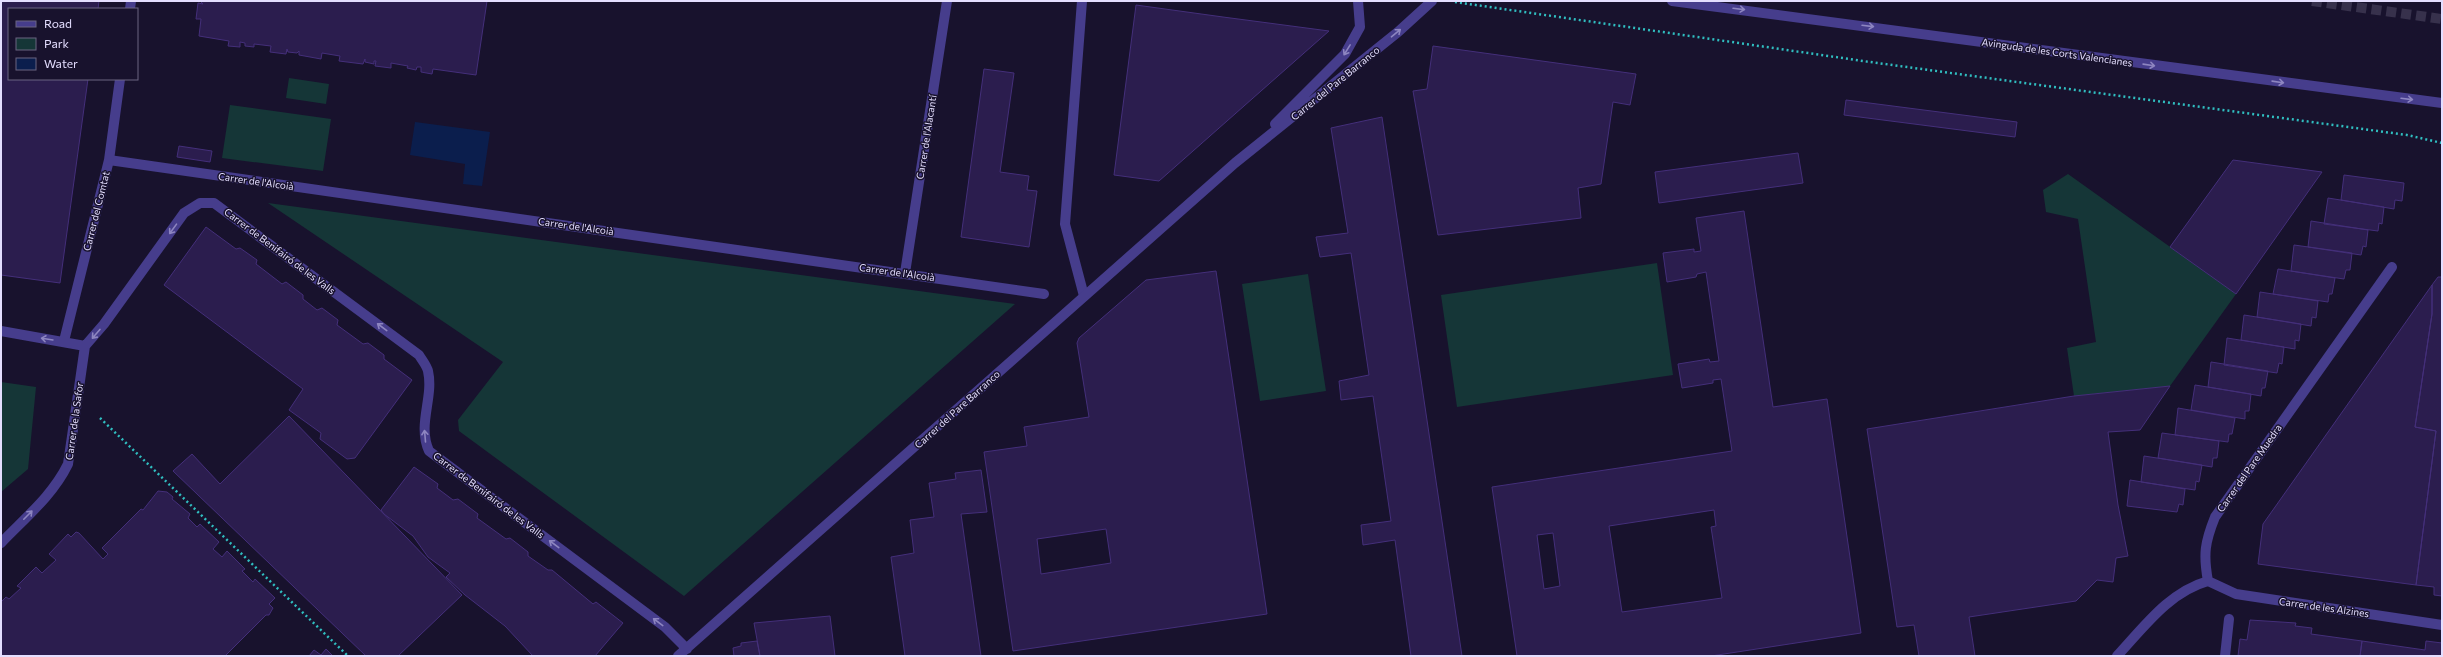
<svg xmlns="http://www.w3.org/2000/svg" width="2443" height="657" font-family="Commissioner,sans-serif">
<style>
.green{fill:#153637}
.water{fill:#0b1e4d}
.building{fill:#2b1d4e;stroke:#442f7a;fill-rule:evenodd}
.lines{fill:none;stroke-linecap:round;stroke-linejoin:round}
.primary-tunnel{stroke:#37314c;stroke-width:10;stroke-dasharray:10 5;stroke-linecap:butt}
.path{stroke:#30bec0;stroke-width:2.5;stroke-dasharray:2 3;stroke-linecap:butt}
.lane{stroke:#463d8c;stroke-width:10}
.street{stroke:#463d8c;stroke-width:10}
.oneway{stroke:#8d85c0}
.labels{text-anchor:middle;stroke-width:3;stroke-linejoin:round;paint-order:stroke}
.street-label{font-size:10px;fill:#e4deff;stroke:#18122d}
</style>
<rect width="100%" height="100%" fill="#18122d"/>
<path class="green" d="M 289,78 L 329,84 L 326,104 L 286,98 Z
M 230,105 L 331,119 L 323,171 L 222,158 Z
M 2068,174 L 2236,294 L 2170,386 L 2074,396 L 2067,348 L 2096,342 L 2078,219 L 2046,212 L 2043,190 Z
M 268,203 L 1015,304 L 684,596 L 459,431 L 458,420 L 503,362 Z
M 1657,263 L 1673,375 L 1457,407 L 1441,295 Z
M 1308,274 L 1326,391 L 1260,401 L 1242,284 Z
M 1,382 L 36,387 L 28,469 L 1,492 Z"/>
<path class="water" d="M 415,122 L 490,132 L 482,186 L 463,184 L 465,164 L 410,155 Z"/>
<path class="building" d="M 1,1 L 99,1 L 98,9 L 9,9 L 9,79 L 88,79 L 60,283 L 1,275 Z
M 487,1 L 476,75 L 433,69 L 432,74 L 421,72 L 421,67 L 417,67 L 416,70 L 407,68 L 408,66 L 391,63 L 391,68 L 375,66 L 376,61 L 374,61 L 374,64 L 365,62 L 365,59 L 363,64 L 339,61 L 340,56 L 322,53 L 321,59 L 299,55 L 299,51 L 297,53 L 288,52 L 287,49 L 286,54 L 270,52 L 271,46 L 254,44 L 254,47 L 245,46 L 245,43 L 240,42 L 240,47 L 228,46 L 229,41 L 199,36 L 201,19 L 196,19 L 198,3 L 203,4 L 200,1 Z
M 1136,5 L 1223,17 L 1329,31 L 1159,181 L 1114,175 Z
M 1433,46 L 1636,74 L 1630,105 L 1613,102 L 1601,184 L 1578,188 L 1581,218 L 1438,235 L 1413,91 L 1427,89 Z
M 984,69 L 1014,73 L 1000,172 L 1029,176 L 1027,190 L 1037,191 L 1029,247 L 961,237 Z
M 1846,100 L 2017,122 L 2015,137 L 1844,115 Z
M 1382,117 L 1462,656 L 1411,656 L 1395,540 L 1363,545 L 1361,525 L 1391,521 L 1373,396 L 1341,400 L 1339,381 L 1369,375 L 1351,253 L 1320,257 L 1316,237 L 1348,233 L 1331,128 Z
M 179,146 L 212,151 L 210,162 L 177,157 Z
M 1798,153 L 1803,183 L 1659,203 L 1655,172 Z
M 2233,160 L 2322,172 L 2236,294 L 2170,247 Z
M 2344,175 L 2404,183 L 2402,201 L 2395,200 L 2394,209 L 2341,200 Z
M 2328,198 L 2384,207 L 2382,224 L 2379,223 L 2378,231 L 2324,224 Z
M 1744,211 L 1773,407 L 1827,399 L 1861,633 L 1711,656 L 1517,656 L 1492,487 L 1732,451 L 1721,379 L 1713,380 L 1713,383 L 1682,388 L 1678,364 L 1709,359 L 1710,362 L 1719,361 L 1706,272 L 1697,274 L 1696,277 L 1667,282 L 1663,253 L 1694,249 L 1694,252 L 1701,251 L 1696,218 ZM 1714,510 L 1716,526 L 1711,527 L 1722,598 L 1622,612 L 1609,526 ZM 1553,533 L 1560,586 L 1544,589 L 1537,535 Z
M 2311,221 L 2368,230 L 2366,247 L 2363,246 L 2361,255 L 2308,247 Z
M 206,227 L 236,249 L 240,248 L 257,260 L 256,264 L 282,284 L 286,282 L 303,295 L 303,299 L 317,310 L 322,308 L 338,320 L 337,325 L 363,344 L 368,343 L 384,355 L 384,359 L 412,380 L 355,458 L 347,459 L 320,439 L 321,433 L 289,410 L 303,389 L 164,285 Z
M 2294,245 L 2352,253 L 2350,270 L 2346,270 L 2344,279 L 2291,271 Z
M 2278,269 L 2335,278 L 2332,294 L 2329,294 L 2328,302 L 2273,294 Z
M 1216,271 L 1267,614 L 1013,651 L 984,452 L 1027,446 L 1024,427 L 1089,417 L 1077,343 L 1079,338 L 1146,280 ZM 1106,529 L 1111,563 L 1041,574 L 1037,539 Z
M 2438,277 L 2442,277 L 2442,596 L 2434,595 L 2434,587 L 2416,585 L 2436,431 L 2415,427 L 2432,314 L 2432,285 Z
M 2432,285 L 2432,314 L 2415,427 L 2436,431 L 2416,585 L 2258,564 L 2263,524 Z
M 2260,292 L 2318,301 L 2316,318 L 2312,317 L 2311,326 L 2257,317 Z
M 2244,315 L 2301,324 L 2299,341 L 2295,340 L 2295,349 L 2241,340 Z
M 2227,338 L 2284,347 L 2282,364 L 2279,363 L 2277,373 L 2224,365 Z
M 2211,362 L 2268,371 L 2265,388 L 2262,388 L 2261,396 L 2208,387 Z
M 2195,385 L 2251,394 L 2249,411 L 2245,411 L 2245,419 L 2191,410 Z
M 2170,386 L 2140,430 L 2108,432 L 2118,505 L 2128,556 L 2116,558 L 2113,582 L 2097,580 L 2076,601 L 1969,617 L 1975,656 L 1919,656 L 1914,625 L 1897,627 L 1867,429 L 2074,396 Z
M 2178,408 L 2235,418 L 2232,434 L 2229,434 L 2228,442 L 2175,435 Z
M 289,416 L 462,595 L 398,656 L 366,656 L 173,471 L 192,454 L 220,484 Z
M 2162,433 L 2219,441 L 2217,458 L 2213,458 L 2212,467 L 2158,458 Z
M 2144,456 L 2202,465 L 2199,482 L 2196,481 L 2195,490 L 2141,482 Z
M 414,467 L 438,484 L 437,488 L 453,500 L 458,499 L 478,514 L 477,518 L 506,539 L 510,538 L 528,552 L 528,556 L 548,570 L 552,570 L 593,604 L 596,602 L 623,623 L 595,656 L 533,656 L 505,626 L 465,595 L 446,577 L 450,573 L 428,557 L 413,536 L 384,514 L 381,510 Z
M 981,470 L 987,512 L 961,514 L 981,656 L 905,656 L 891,557 L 914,553 L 910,520 L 934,517 L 929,483 L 956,479 L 955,473 Z
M 2130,480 L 2185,489 L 2183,505 L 2179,504 L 2177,512 L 2127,506 Z
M 158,491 L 167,492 L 173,497 L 172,499 L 190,514 L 188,518 L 197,527 L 200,524 L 219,542 L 213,549 L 222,557 L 227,551 L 245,569 L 242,571 L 253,582 L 255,579 L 275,598 L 269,604 L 273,608 L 269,615 L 266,615 L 225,656 L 1,656 L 1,602 L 6,597 L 9,599 L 21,588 L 17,586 L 36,567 L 42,573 L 56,560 L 49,554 L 68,534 L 71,537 L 76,532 L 79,533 L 103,559 L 108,554 L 102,548 L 141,509 L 143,510 Z
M 830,616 L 835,656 L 760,656 L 754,623 Z
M 2250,620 L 2296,623 L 2295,626 L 2312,628 L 2311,634 L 2362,641 L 2360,656 L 2238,656 L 2240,639 L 2247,640 Z
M 757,641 L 760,656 L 734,656 L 733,648 L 741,646 L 741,643 Z
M 2362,641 L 2425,650 L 2426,641 L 2442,643 L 2442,656 L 2360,656 Z
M 326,649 L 333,656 L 309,656 L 314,650 L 321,655 Z"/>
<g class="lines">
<path class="primary-tunnel" d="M 2312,1 L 2442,19"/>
<path class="path" d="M 1455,2 L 1870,62 L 2407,135 L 2442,143
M 100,418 L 348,656"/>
<path class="lane" d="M 1082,1 L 1065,224 L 1084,296"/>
<path class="street" d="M 1672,1 L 2442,103
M 130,9 L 131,1
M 1275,124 L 1345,54 L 1360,27 L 1358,1
M 109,160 L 1044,294
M 905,273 L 947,1
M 1,331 L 85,346
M 64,341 L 109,160 L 120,79
M 1,543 C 25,518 53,495 68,464 L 85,346 L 104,324 L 184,213 L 200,203 L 214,203 L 419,355 C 422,360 427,366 428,371 C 434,398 417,424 429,451 L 665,627 L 687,649
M 2208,581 L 2236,594 L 2442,625
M 678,656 L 1235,163 L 1398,32 L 1432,1
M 2117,656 C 2144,627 2169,592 2208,581 C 2203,554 2205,542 2215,517 L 2392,267
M 2225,656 L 2229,619"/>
</g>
<defs><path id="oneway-shaft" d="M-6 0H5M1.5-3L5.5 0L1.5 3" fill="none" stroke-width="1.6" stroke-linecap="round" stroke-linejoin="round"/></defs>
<g class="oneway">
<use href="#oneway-shaft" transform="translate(1739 9) rotate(7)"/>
<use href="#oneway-shaft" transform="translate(1868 26) rotate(7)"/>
<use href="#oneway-shaft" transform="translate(1396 33) rotate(-40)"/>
<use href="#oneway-shaft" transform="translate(1347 50) rotate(122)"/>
<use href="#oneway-shaft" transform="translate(2149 65) rotate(8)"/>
<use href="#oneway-shaft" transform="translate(2278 82) rotate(8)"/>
<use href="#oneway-shaft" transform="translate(2407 99) rotate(7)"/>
<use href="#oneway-shaft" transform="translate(173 229) rotate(126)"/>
<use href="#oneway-shaft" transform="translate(382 327) rotate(-143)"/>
<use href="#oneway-shaft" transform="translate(96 334) rotate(131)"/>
<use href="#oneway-shaft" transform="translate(47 339) rotate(-171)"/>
<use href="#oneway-shaft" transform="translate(425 436) rotate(-95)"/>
<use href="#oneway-shaft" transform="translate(28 515) rotate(-45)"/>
<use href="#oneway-shaft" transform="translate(554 544) rotate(-143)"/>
<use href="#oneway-shaft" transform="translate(658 622) rotate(-143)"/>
</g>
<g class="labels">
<g class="street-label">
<text transform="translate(2057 52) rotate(8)" y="4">Avinguda de les Corts Valencianes</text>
<text transform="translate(1335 83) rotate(-39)" y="4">Carrer del Pare Barranco</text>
<text transform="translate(926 137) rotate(-81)" y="4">Carrer de l'Alacantí</text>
<text transform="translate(256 181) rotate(8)" y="4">Carrer de l'Alcoià</text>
<text transform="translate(96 211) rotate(-76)" y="4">Carrer del Comtat</text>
<text transform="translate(576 226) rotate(8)" y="4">Carrer de l'Alcoià</text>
<text transform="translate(280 251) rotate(37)" y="4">Carrer de Benifairó de les Valls</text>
<text transform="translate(897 272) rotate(8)" y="4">Carrer de l'Alcoià</text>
<text transform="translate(957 409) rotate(-42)" y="4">Carrer del Pare Barranco</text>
<text transform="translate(74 421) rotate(-82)" y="4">Carrer de la Safor</text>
<text transform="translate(2249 468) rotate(-55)" y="4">Carrer del Pare Muedra</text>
<text transform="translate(489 495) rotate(37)" y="4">Carrer de Benifairó de les Valls</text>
<text transform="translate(2324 607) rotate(8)" y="4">Carrer de les Alzines</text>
</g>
</g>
<rect width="2443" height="657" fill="none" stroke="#e4deff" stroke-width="4"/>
<rect x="8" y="8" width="130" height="72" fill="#18122d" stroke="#6a6481"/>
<rect x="16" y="21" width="20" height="6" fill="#463d8c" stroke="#6a6481"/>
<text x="44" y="28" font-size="12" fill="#e4deff">Road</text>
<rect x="16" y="38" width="20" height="12" fill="#153637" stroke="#6a6481"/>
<text x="44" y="48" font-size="12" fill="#e4deff">Park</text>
<rect x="16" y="58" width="20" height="12" fill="#0b1e4d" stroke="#6a6481"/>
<text x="44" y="68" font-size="12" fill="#e4deff">Water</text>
</svg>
